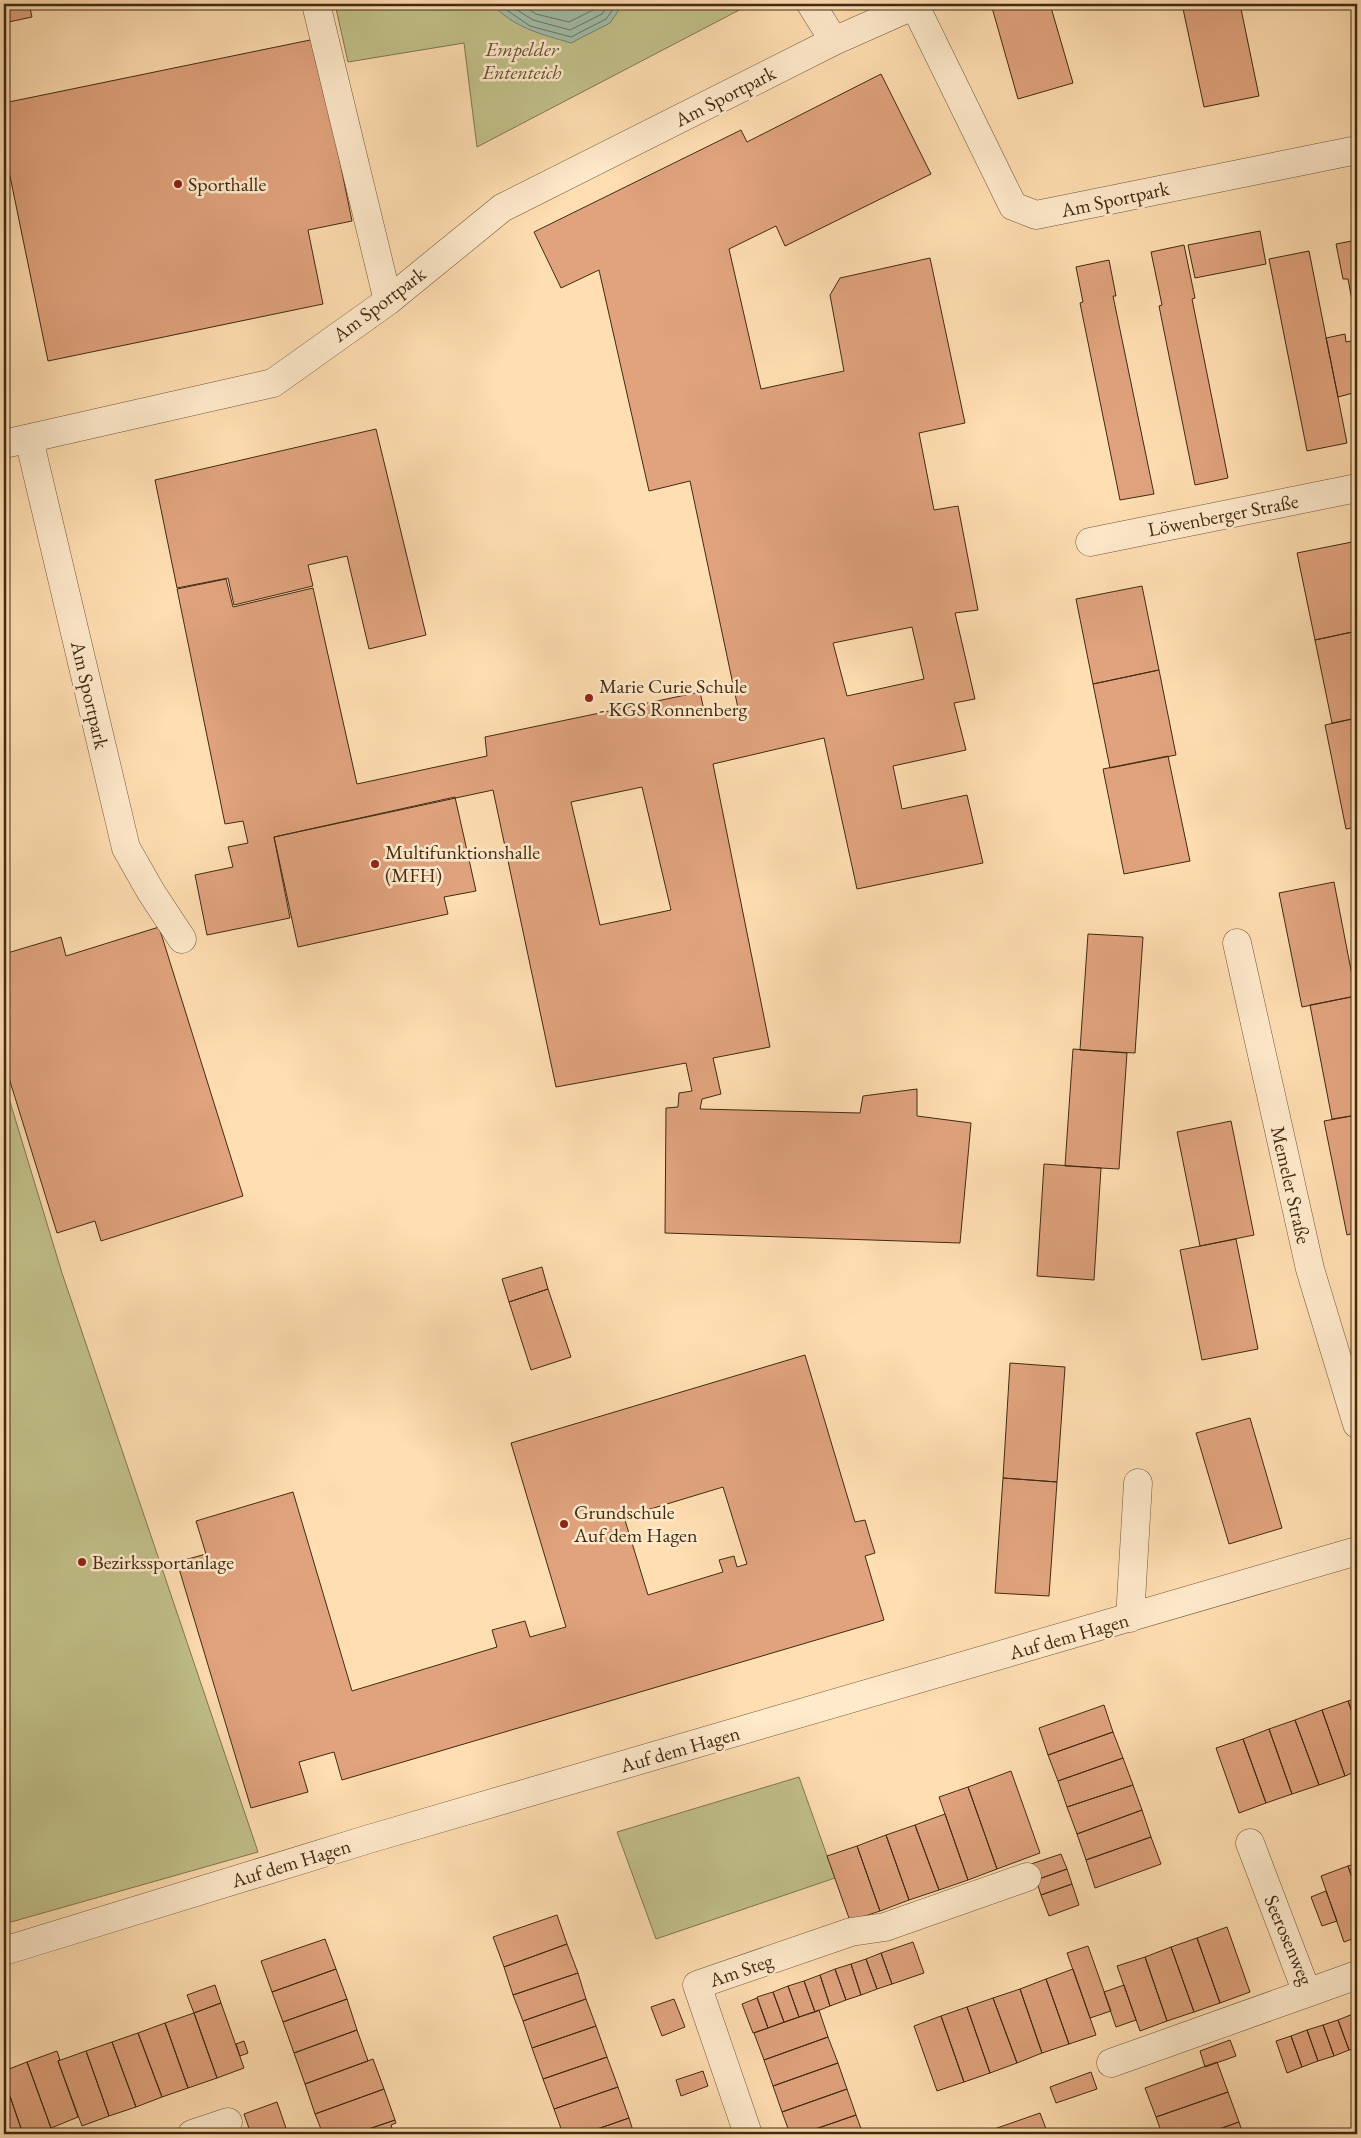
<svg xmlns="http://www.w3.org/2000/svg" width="1361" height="2138" font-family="'EB Garamond',serif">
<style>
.green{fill:#c2c18a;stroke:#82764e}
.water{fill:#a0bcaa;stroke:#7a826d}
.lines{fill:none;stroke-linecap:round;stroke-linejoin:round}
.shore{stroke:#70735e;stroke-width:1}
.building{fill:#e0a37e;stroke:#412a12;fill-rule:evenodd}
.minor-casing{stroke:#70573a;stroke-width:29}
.minor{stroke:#ffeacc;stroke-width:28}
.poi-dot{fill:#8f2418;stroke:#ffeacc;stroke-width:2}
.labels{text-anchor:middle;stroke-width:5;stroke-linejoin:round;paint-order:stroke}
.park-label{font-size:20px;font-style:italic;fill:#615030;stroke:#ffeacc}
.street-label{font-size:20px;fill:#412a12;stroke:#ffeacc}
.poi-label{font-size:20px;fill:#412a12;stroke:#ffeacc;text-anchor:start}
</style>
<rect width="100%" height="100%" fill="#ffdeb1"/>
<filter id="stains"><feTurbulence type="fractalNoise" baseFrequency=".004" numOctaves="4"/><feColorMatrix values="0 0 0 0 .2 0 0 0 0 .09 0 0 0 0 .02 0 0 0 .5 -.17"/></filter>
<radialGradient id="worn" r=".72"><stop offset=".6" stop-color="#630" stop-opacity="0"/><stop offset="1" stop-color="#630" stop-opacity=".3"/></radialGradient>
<path class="green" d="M 335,4 L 746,4 L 747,6 L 477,147 L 464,43 L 348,62 Z
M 4,1082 L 62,1273 L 258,1852 L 4,1924 Z
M 799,1777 L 835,1878 L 656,1939 L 617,1832 Z"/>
<path class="water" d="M 492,4 L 623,4 L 610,23 L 571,43 C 541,34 514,28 492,4 Z"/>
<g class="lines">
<path class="shore" d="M 498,4 L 530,26 L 571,37 L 606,19 L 617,4
M 508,4 L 533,20 L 570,30 L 602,14 L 609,4
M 521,4 L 536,14 L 569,22 L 597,8 L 600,4"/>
</g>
<path class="building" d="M 4,4 L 29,4 L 32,17 L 4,23 Z
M 63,4 L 84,4 L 64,8 Z
M 991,4 L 1050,4 L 1073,83 L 1018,99 Z
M 1182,4 L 1240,4 L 1259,96 L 1204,107 Z
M 1354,4 L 1357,4 L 1357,21 Z
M 315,39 L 352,221 L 308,230 L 323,304 L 48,361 L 4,147 L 4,103 Z
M 881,74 L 931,174 L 785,246 L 776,226 L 729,249 L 761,389 L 844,371 L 830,295 L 840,278 L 930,258 L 965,423 L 919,433 L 934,510 L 958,506 L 978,610 L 955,613 L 975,699 L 954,703 L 966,750 L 893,766 L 902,809 L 967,795 L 983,863 L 857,889 L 824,738 L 713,764 L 770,1047 L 713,1058 L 721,1094 L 702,1099 L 700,1109 L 860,1113 L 863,1096 L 917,1089 L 917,1116 L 971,1123 L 960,1243 L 665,1233 L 666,1108 L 678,1107 L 679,1093 L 692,1091 L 686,1063 L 556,1087 L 493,790 L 274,837 L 290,918 L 207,935 L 195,875 L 233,867 L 228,847 L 248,843 L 243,821 L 225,824 L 177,589 L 226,579 L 233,607 L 313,588 L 357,784 L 487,756 L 485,737 L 700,692 L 705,715 L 738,708 L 690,481 L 649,491 L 599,270 L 561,288 L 534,232 L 741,130 L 747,142 ZM 912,627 L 924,679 L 847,696 L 833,643 ZM 642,787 L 671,910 L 600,925 L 571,802 Z
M 1260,231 L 1266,264 L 1195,278 L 1188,245 Z
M 1357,240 L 1357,328 L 1348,279 L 1343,279 L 1336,244 Z
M 1184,245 L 1195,298 L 1192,299 L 1228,478 L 1195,485 L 1159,306 L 1162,305 L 1151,252 Z
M 1309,251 L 1347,443 L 1307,451 L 1269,259 Z
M 1109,260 L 1116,296 L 1113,296 L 1154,494 L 1120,500 L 1080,303 L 1083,302 L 1076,267 Z
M 1345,334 L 1346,342 L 1357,340 L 1357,392 L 1338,397 L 1326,338 Z
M 376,429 L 426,635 L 369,649 L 347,556 L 308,565 L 313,586 L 234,605 L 228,578 L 177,588 L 155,480 Z
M 1357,541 L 1357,631 L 1315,640 L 1297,553 Z
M 1142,586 L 1159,670 L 1093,684 L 1076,599 Z
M 1357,631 L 1357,718 L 1332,723 L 1315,640 Z
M 1159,670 L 1176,755 L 1110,768 L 1093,684 Z
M 1357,718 L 1357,827 L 1346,829 L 1325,725 Z
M 1168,756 L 1190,861 L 1124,874 L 1103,769 Z
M 455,797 L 476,891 L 444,897 L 448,914 L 298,947 L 274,837 Z
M 1334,882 L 1356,996 L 1302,1007 L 1279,893 Z
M 159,927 L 243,1196 L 101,1241 L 95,1221 L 57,1233 L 4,1062 L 4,954 L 61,937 L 66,956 Z
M 1088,934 L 1143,937 L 1135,1053 L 1080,1050 Z
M 1356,996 L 1357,996 L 1357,1115 L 1332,1119 L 1310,1005 Z
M 1073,1049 L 1127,1053 L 1119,1169 L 1065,1166 Z
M 1357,1115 L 1357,1232 L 1347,1235 L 1324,1121 Z
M 1231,1121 L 1254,1235 L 1200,1246 L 1177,1132 Z
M 1044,1164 L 1101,1168 L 1094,1280 L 1037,1276 Z
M 1236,1239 L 1258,1349 L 1202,1360 L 1180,1250 Z
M 542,1267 L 548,1289 L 509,1302 L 502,1279 Z
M 548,1289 L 571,1357 L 531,1370 L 509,1302 Z
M 805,1355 L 855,1522 L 865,1520 L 870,1537 L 875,1553 L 865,1556 L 884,1620 L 342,1780 L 334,1752 L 299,1762 L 308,1792 L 251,1808 L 177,1562 L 206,1554 L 196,1521 L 293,1492 L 352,1691 L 497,1647 L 492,1630 L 525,1621 L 530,1637 L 566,1627 L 511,1443 ZM 723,1487 L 747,1564 L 737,1567 L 734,1556 L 719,1560 L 723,1572 L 648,1595 L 624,1517 Z
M 1010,1363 L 1065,1367 L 1057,1482 L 1003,1478 Z
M 1250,1418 L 1282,1528 L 1229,1544 L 1196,1433 Z
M 1003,1478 L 1057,1482 L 1049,1596 L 995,1593 Z
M 1357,1698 L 1357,1726 L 1348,1701 Z
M 1348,1701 L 1357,1726 L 1357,1771 L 1345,1776 L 1322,1710 Z
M 1104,1705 L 1113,1732 L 1048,1755 L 1039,1728 Z
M 1322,1710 L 1345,1776 L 1319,1785 L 1295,1720 Z
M 1295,1720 L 1319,1785 L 1292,1794 L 1269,1729 Z
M 1269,1729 L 1292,1794 L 1266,1803 L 1243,1739 Z
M 1113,1732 L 1123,1758 L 1058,1781 L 1048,1755 Z
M 1243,1739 L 1266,1803 L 1239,1813 L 1216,1748 Z
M 1123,1758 L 1133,1785 L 1067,1807 L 1058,1781 Z
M 1011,1771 L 1040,1853 L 997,1869 L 968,1787 Z
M 1133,1785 L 1142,1810 L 1077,1834 L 1067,1807 Z
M 968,1787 L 997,1869 L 968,1880 L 939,1797 Z
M 1142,1810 L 1151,1837 L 1086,1860 L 1077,1834 Z
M 945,1814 L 968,1880 L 939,1890 L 915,1825 Z
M 915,1825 L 939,1890 L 909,1900 L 886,1835 Z
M 886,1835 L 909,1900 L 880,1911 L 857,1846 Z
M 1151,1837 L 1161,1864 L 1095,1888 L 1086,1860 Z
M 857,1846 L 880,1911 L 850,1921 L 827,1856 Z
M 1061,1854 L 1067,1869 L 1036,1880 L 1031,1864 Z
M 1357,1863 L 1357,1893 L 1348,1866 Z
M 1348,1866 L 1357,1893 L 1357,1937 L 1344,1942 L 1321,1876 Z
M 1067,1869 L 1072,1884 L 1041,1895 L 1036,1880 Z
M 1072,1884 L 1079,1905 L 1049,1916 L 1041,1895 Z
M 1326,1891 L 1337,1921 L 1322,1926 L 1311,1897 Z
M 557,1915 L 567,1944 L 504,1967 L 493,1937 Z
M 1227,1927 L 1250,1992 L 1220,2003 L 1197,1938 Z
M 1197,1938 L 1220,2003 L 1194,2012 L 1171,1947 Z
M 325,1939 L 336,1969 L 272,1992 L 261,1961 Z
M 913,1942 L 924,1973 L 892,1984 L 881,1953 Z
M 567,1944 L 578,1973 L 513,1995 L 504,1967 Z
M 1088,1946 L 1111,2011 L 1090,2018 L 1067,1953 Z
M 1171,1947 L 1194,2012 L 1167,2021 L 1145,1957 Z
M 881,1953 L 892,1984 L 877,1989 L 866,1959 Z
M 1145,1957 L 1167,2021 L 1140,2031 L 1117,1966 Z
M 866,1959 L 877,1989 L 861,1995 L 851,1964 Z
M 851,1964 L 861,1995 L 846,2000 L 835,1969 Z
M 336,1969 L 347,1999 L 283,2022 L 272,1992 Z
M 835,1969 L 846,2000 L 830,2006 L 820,1975 Z
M 1073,1969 L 1096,2035 L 1069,2044 L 1046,1979 Z
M 578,1973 L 586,1999 L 523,2021 L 513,1995 Z
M 820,1975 L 830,2006 L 815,2012 L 804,1981 Z
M 1046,1979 L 1069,2044 L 1042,2053 L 1020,1989 Z
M 804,1981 L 815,2012 L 799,2017 L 788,1986 Z
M 215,1985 L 221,2003 L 194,2013 L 187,1995 Z
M 1124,1985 L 1136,2020 L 1116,2027 L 1104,1992 Z
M 788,1986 L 799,2017 L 784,2022 L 773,1992 Z
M 1020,1989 L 1042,2053 L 1017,2063 L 993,1998 Z
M 773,1992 L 784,2022 L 768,2028 L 757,1997 Z
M 757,1998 L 768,2028 L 753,2033 L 742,2004 Z
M 993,1998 L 1017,2063 L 990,2073 L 967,2007 Z
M 347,1999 L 357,2030 L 294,2053 L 283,2022 Z
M 586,1999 L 596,2026 L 532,2048 L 523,2021 Z
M 674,1999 L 685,2027 L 662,2036 L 651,2007 Z
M 221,2003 L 244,2068 L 217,2078 L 194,2013 Z
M 967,2007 L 990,2073 L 964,2082 L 941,2016 Z
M 819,2010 L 828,2037 L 764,2060 L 754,2033 Z
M 194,2013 L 217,2078 L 188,2088 L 165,2023 Z
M 1357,2013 L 1357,2025 L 1353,2014 Z
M 1353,2014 L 1357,2025 L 1357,2048 L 1349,2050 L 1338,2020 Z
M 941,2016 L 964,2082 L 937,2091 L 914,2026 Z
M 1338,2020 L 1349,2050 L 1334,2056 L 1323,2025 Z
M 165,2023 L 188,2088 L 162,2097 L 138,2033 Z
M 1323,2025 L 1334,2056 L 1318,2061 L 1307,2030 Z
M 596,2026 L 607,2057 L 543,2079 L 532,2048 Z
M 357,2030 L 368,2061 L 305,2084 L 294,2053 Z
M 1307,2030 L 1318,2061 L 1302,2067 L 1291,2036 Z
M 138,2033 L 162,2097 L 136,2107 L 112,2042 Z
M 1291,2036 L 1302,2067 L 1287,2073 L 1276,2041 Z
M 828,2037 L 838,2063 L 773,2086 L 764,2060 Z
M 1230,2040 L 1236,2056 L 1205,2067 L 1200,2051 Z
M 244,2041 L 248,2053 L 240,2056 L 236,2044 Z
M 112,2042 L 136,2107 L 109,2116 L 86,2051 Z
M 57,2051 L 60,2060 L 58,2061 L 78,2117 L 51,2128 L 27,2062 Z
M 86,2051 L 109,2116 L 82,2126 L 58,2061 Z
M 607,2057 L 618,2087 L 554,2109 L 543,2079 Z
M 373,2059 L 384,2089 L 315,2114 L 305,2084 Z
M 27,2062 L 51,2128 L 32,2134 L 23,2134 L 4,2079 L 4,2071 Z
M 1217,2062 L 1228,2092 L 1156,2117 L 1145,2088 Z
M 838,2063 L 847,2089 L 782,2112 L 773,2086 Z
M 703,2071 L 708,2086 L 681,2096 L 676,2080 Z
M 1091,2072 L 1097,2089 L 1056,2103 L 1050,2087 Z
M 4,2079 L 23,2134 L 4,2134 Z
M 618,2087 L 629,2118 L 583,2134 L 563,2134 L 554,2109 Z
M 384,2089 L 395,2120 L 354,2134 L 323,2134 L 315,2114 Z
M 847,2089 L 856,2115 L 801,2134 L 790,2134 L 782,2112 Z
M 1228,2092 L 1239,2122 L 1205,2134 L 1162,2134 L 1156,2117 Z
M 277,2102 L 288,2134 L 251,2134 L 244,2114 Z
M 1040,2113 L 1048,2134 L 980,2134 Z
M 856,2115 L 863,2134 L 801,2134 Z
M 629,2118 L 634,2134 L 583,2134 Z
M 395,2120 L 396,2123 L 391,2125 L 394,2134 L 354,2134 Z
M 1239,2122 L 1243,2134 L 1205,2134 Z"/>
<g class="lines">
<defs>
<path id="minor" d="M 316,4 L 388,301
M 811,4 L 834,41
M 914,4 L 1013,206 L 1036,215 L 1357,150
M 29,439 L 126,848 L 151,892 L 182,939
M 4,444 L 273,383 L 388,301 L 502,208 L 834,41 L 915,5
M 1090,542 L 1357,488
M 1237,943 L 1310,1269 L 1357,1424
M 1130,1618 L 1138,1483
M 1250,1843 L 1307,1993 L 1357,1975
M 4,1951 L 369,1839 L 1357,1551
M 1111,2063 L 1307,1993
M 192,2134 L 228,2122
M 748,2134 L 697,1985 L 851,1932 L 885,1927 L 1027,1877"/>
</defs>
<use href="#minor" class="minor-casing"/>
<use href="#minor" class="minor"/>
</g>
<g class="poi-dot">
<circle cx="178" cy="184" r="5"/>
<circle cx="589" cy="698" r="5"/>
<circle cx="375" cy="864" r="5"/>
<circle cx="564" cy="1524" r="5"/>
<circle cx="82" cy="1562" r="5"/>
</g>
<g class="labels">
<g class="park-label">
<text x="522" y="56">Empelder<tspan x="522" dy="23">Ententeich</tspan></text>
</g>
<g class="street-label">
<text transform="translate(725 96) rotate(-27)" y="7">Am Sportpark</text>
<text transform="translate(1115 199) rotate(-12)" y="7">Am Sportpark</text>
<text transform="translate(379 304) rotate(-37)" y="7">Am Sportpark</text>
<text transform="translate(1223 515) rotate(-11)" y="7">Löwenberger Straße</text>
<text transform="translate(90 695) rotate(77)" y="7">Am Sportpark</text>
<text transform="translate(1291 1185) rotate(77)" y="7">Memeler Straße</text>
<text transform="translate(1069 1636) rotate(-16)" y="7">Auf dem Hagen</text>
<text transform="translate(680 1749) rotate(-16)" y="7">Auf dem Hagen</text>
<text transform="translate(291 1863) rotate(-17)" y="7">Auf dem Hagen</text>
<text transform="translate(1289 1940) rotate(67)" y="7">Seerosenweg</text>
<text transform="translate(741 1970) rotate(-19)" y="7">Am Steg</text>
</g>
<g class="poi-label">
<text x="188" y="191">Sporthalle</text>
<text x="599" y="693">Marie Curie Schule<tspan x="599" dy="23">- KGS Ronnenberg</tspan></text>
<text x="385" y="859">Multifunktionshalle<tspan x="385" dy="23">(MFH)</tspan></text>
<text x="574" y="1519">Grundschule<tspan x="574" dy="23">Auf dem Hagen</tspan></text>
<text x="92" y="1569">Bezirkssportanlage</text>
</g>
</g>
<rect width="1361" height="2138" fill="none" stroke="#ffdeb1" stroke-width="20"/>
<rect x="5" y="5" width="1351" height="2128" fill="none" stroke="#412a12" stroke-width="2.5"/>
<rect x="10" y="10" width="1341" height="2118" fill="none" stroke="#412a12"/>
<rect width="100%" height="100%" filter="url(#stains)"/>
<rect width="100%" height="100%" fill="url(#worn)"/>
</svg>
